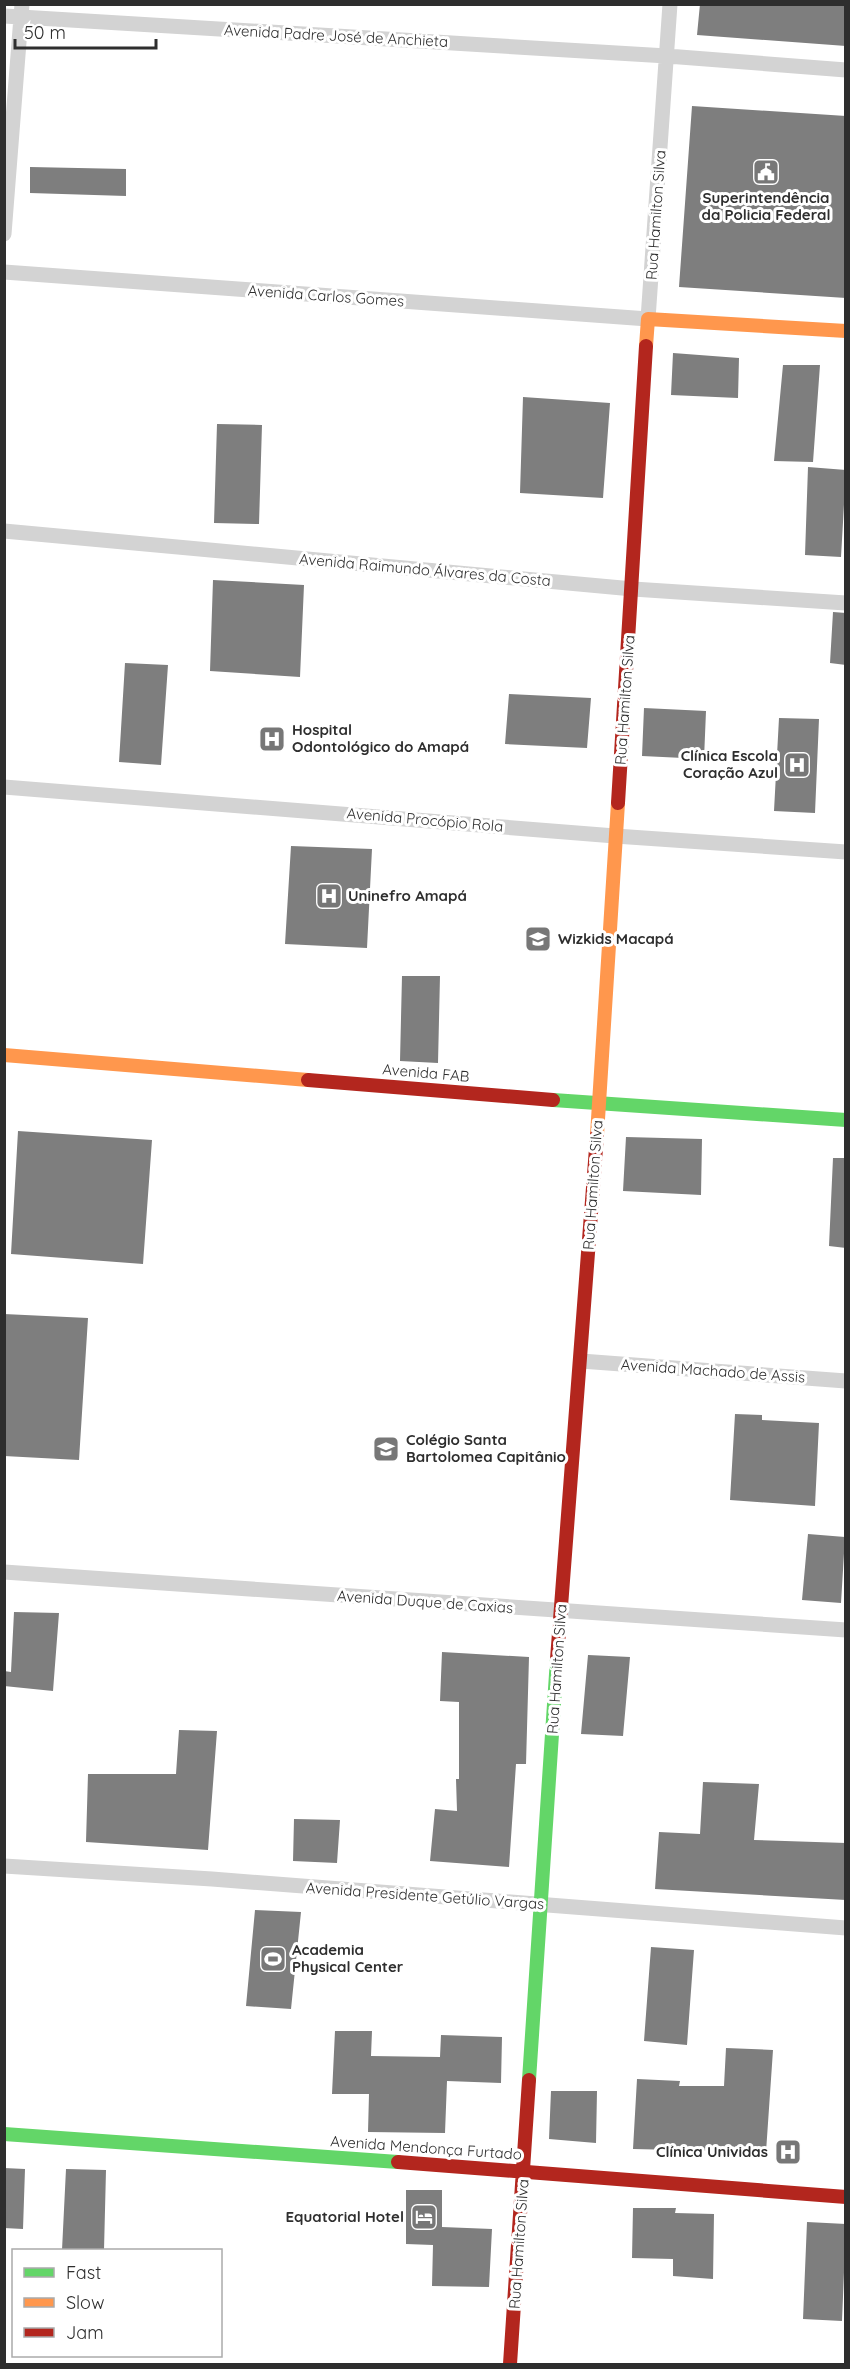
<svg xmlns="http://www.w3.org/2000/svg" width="850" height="2369" font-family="Quicksand,sans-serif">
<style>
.building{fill:#7e7e7e}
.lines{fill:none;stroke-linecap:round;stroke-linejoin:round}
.street{stroke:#d3d3d3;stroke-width:15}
.fast{stroke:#63d668;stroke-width:14}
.slow{stroke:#ff974d;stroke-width:14}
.jam{stroke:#b3261e;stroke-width:14}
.labels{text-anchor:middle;stroke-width:6;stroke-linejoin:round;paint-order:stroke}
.street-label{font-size:15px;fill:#2e2e2e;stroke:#fff}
.poi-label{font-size:15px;font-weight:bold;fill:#2e2e2e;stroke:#fff;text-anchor:start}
</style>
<rect width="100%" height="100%" fill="#fff"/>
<path class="building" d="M 700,4 L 846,4 L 846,46 L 697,35 Z
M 692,106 L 846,116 L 846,298 L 679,287 Z
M 30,167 L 126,169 L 126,196 L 30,193 Z
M 673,353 L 739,358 L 738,398 L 671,395 Z
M 783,365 L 820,365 L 813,462 L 774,461 Z
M 523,397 L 610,403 L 603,498 L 520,493 Z
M 217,424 L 262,425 L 259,524 L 214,523 Z
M 808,467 L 846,470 L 841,557 L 805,555 Z
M 213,580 L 304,585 L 300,677 L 210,671 Z
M 833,612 L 846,613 L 846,665 L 830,663 Z
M 125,663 L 168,665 L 161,765 L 119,762 Z
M 509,694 L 591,698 L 587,748 L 505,744 Z
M 644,708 L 706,711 L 704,759 L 642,756 Z
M 779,718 L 819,719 L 815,813 L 774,811 Z
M 291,846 L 372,849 L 367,948 L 285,944 Z
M 402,976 L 440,976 L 438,1063 L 400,1061 Z
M 18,1131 L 152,1140 L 143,1264 L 11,1254 Z
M 626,1137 L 702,1139 L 701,1195 L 623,1191 Z
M 833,1158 L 846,1158 L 846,1248 L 829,1246 Z
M 4,1314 L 88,1318 L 79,1460 L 4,1456 Z
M 735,1414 L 762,1415 L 762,1420 L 819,1423 L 815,1506 L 730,1500 Z
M 808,1534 L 845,1537 L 841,1603 L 802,1600 Z
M 14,1612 L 59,1613 L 53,1691 L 4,1686 L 4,1671 L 11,1672 Z
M 442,1652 L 529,1657 L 526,1764 L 516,1764 L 509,1867 L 430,1861 L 435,1809 L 457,1811 L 456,1779 L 459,1779 L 459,1702 L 440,1701 Z
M 588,1655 L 630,1657 L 623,1736 L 581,1734 Z
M 179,1730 L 217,1731 L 208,1850 L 86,1842 L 88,1774 L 176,1774 Z
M 703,1782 L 759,1784 L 754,1840 L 846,1843 L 846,1900 L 655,1889 L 659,1832 L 700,1834 Z
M 294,1819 L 340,1820 L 337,1863 L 293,1861 Z
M 255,1910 L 301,1912 L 291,2009 L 246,2006 Z
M 651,1947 L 694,1950 L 687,2045 L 644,2041 Z
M 335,2031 L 372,2031 L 371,2056 L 440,2057 L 441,2035 L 502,2037 L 501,2083 L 447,2081 L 445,2133 L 368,2132 L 369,2094 L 332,2094 Z
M 726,2048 L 773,2050 L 766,2152 L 633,2149 L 637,2079 L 680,2081 L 679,2086 L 724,2086 Z
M 551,2091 L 597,2091 L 596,2143 L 549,2139 Z
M 4,2168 L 25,2169 L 23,2229 L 4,2228 Z
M 66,2169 L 106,2170 L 104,2250 L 62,2250 Z
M 406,2190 L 442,2190 L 442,2227 L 492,2229 L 489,2287 L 432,2286 L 433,2245 L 406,2244 Z
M 633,2208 L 676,2208 L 675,2213 L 714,2214 L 713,2279 L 673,2276 L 673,2259 L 632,2258 Z
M 807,2222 L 846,2224 L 842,2321 L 803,2319 Z"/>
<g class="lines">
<path class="street" d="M 4,16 L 667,56 L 846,70
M 4,234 L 22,4
M 4,272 L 648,319 L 670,4
M 4,531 L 633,589 L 846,603
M 4,787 L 615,836 L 846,852
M 581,1361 L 846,1381
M 4,1572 L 846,1630
M 4,1866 L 212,1879 L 846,1928"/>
<path class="fast" d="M 553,1100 L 846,1120
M 529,2080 L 557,1659
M 4,2134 L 398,2162"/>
<path class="slow" d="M 646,346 L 648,319 L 846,331
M 4,1055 L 308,1080
M 597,1135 L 618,803"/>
<path class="jam" d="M 618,803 L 646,346
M 308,1080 L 553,1100
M 557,1659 L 597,1135
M 398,2162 L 846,2197
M 510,2364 L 529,2080"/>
</g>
<defs>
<symbol id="civic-square" viewBox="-11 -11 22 22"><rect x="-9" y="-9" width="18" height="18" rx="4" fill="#777" stroke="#fff"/><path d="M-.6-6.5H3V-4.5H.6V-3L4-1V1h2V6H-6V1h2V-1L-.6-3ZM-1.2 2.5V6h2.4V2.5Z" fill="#fff"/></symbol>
<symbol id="hospital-square" viewBox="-11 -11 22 22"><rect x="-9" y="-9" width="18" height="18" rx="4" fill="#777" stroke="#fff"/><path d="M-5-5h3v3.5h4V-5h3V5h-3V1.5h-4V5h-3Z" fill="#fff"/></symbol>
<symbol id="school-square" viewBox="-11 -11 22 22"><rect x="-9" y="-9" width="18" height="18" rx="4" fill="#777" stroke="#fff"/><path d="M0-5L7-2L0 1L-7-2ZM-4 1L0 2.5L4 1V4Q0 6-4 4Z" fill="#fff"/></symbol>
<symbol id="stadium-square" viewBox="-11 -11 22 22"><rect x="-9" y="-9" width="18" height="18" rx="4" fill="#777" stroke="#fff"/><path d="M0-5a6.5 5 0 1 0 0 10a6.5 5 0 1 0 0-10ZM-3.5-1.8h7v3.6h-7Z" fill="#fff"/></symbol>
<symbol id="hotel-square" viewBox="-11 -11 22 22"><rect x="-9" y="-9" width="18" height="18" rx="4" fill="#777" stroke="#fff"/><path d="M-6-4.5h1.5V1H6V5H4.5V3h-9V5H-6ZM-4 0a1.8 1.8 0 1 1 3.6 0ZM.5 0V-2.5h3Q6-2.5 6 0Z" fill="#fff"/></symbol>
</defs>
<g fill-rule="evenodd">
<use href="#civic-square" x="751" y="157" width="30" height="30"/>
<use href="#hospital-square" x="257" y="724" width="30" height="30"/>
<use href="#hospital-square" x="782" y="750" width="30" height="30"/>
<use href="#hospital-square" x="314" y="881" width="30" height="30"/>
<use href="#school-square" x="523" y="924" width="30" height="30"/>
<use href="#school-square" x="371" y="1434" width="30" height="30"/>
<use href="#stadium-square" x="258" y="1944" width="30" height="30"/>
<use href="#hospital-square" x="773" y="2137" width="30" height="30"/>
<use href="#hotel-square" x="409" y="2202" width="30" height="30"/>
</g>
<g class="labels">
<g class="street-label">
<text transform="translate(336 36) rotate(3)" y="5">Avenida Padre José de Anchieta</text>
<text transform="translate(656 215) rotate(-86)" y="5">Rua Hamilton Silva</text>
<text transform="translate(326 296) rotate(4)" y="5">Avenida Carlos Gomes</text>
<text transform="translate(425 570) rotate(5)" y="5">Avenida Raimundo Álvares da Costa</text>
<text transform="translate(625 700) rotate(-86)" y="5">Rua Hamilton Silva</text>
<text transform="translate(425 820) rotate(5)" y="5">Avenida Procópio Rola</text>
<text transform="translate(426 1073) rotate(5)" y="5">Avenida FAB</text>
<text transform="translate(593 1185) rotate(-86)" y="5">Rua Hamilton Silva</text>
<text transform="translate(713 1371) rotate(4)" y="5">Avenida Machado de Assis</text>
<text transform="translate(425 1602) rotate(4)" y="5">Avenida Duque de Caxias</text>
<text transform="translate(557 1669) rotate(-86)" y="5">Rua Hamilton Silva</text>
<text transform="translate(425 1896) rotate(4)" y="5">Avenida Presidente Getúlio Vargas</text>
<text transform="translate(426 2148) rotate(4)" y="5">Avenida Mendonça Furtado</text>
<text transform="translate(519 2244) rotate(-86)" y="5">Rua Hamilton Silva</text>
</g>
<g class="poi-label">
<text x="766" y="203" text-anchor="middle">Superintendência<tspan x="766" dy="17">da Policia Federal</tspan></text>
<text x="292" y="735">Hospital<tspan x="292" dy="17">Odontológico do Amapá</tspan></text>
<text x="778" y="761" text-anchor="end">Clínica Escola<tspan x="778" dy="17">Coração Azul</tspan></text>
<text x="348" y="901">Uninefro Amapá</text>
<text x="558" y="944">Wizkids Macapá</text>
<text x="406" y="1445">Colégio Santa<tspan x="406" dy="17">Bartolomea Capitânio</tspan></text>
<text x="292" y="1955">Academia<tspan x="292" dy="17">Physical Center</tspan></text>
<text x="768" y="2157" text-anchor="end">Clínica Unividas</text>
<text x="404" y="2222" text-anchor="end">Equatorial Hotel</text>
</g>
</g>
<rect width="850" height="2369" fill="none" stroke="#2e2e2e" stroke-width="12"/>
<rect x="12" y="2249" width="210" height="108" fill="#ffffff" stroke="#ababab" stroke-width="1.5"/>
<rect x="24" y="2268" width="30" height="9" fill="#63d668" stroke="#ababab" stroke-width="1.5"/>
<text x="66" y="2279" font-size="18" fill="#2e2e2e">Fast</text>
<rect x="24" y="2298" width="30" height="9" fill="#ff974d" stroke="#ababab" stroke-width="1.5"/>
<text x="66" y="2309" font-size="18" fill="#2e2e2e">Slow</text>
<rect x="24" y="2328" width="30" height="9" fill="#b3261e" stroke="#ababab" stroke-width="1.5"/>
<text x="66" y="2339" font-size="18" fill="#2e2e2e">Jam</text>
<path d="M15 39v9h141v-9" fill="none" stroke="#2e2e2e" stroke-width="3"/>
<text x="24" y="39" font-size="18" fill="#2e2e2e" stroke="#ffffff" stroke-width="4.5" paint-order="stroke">50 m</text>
</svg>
